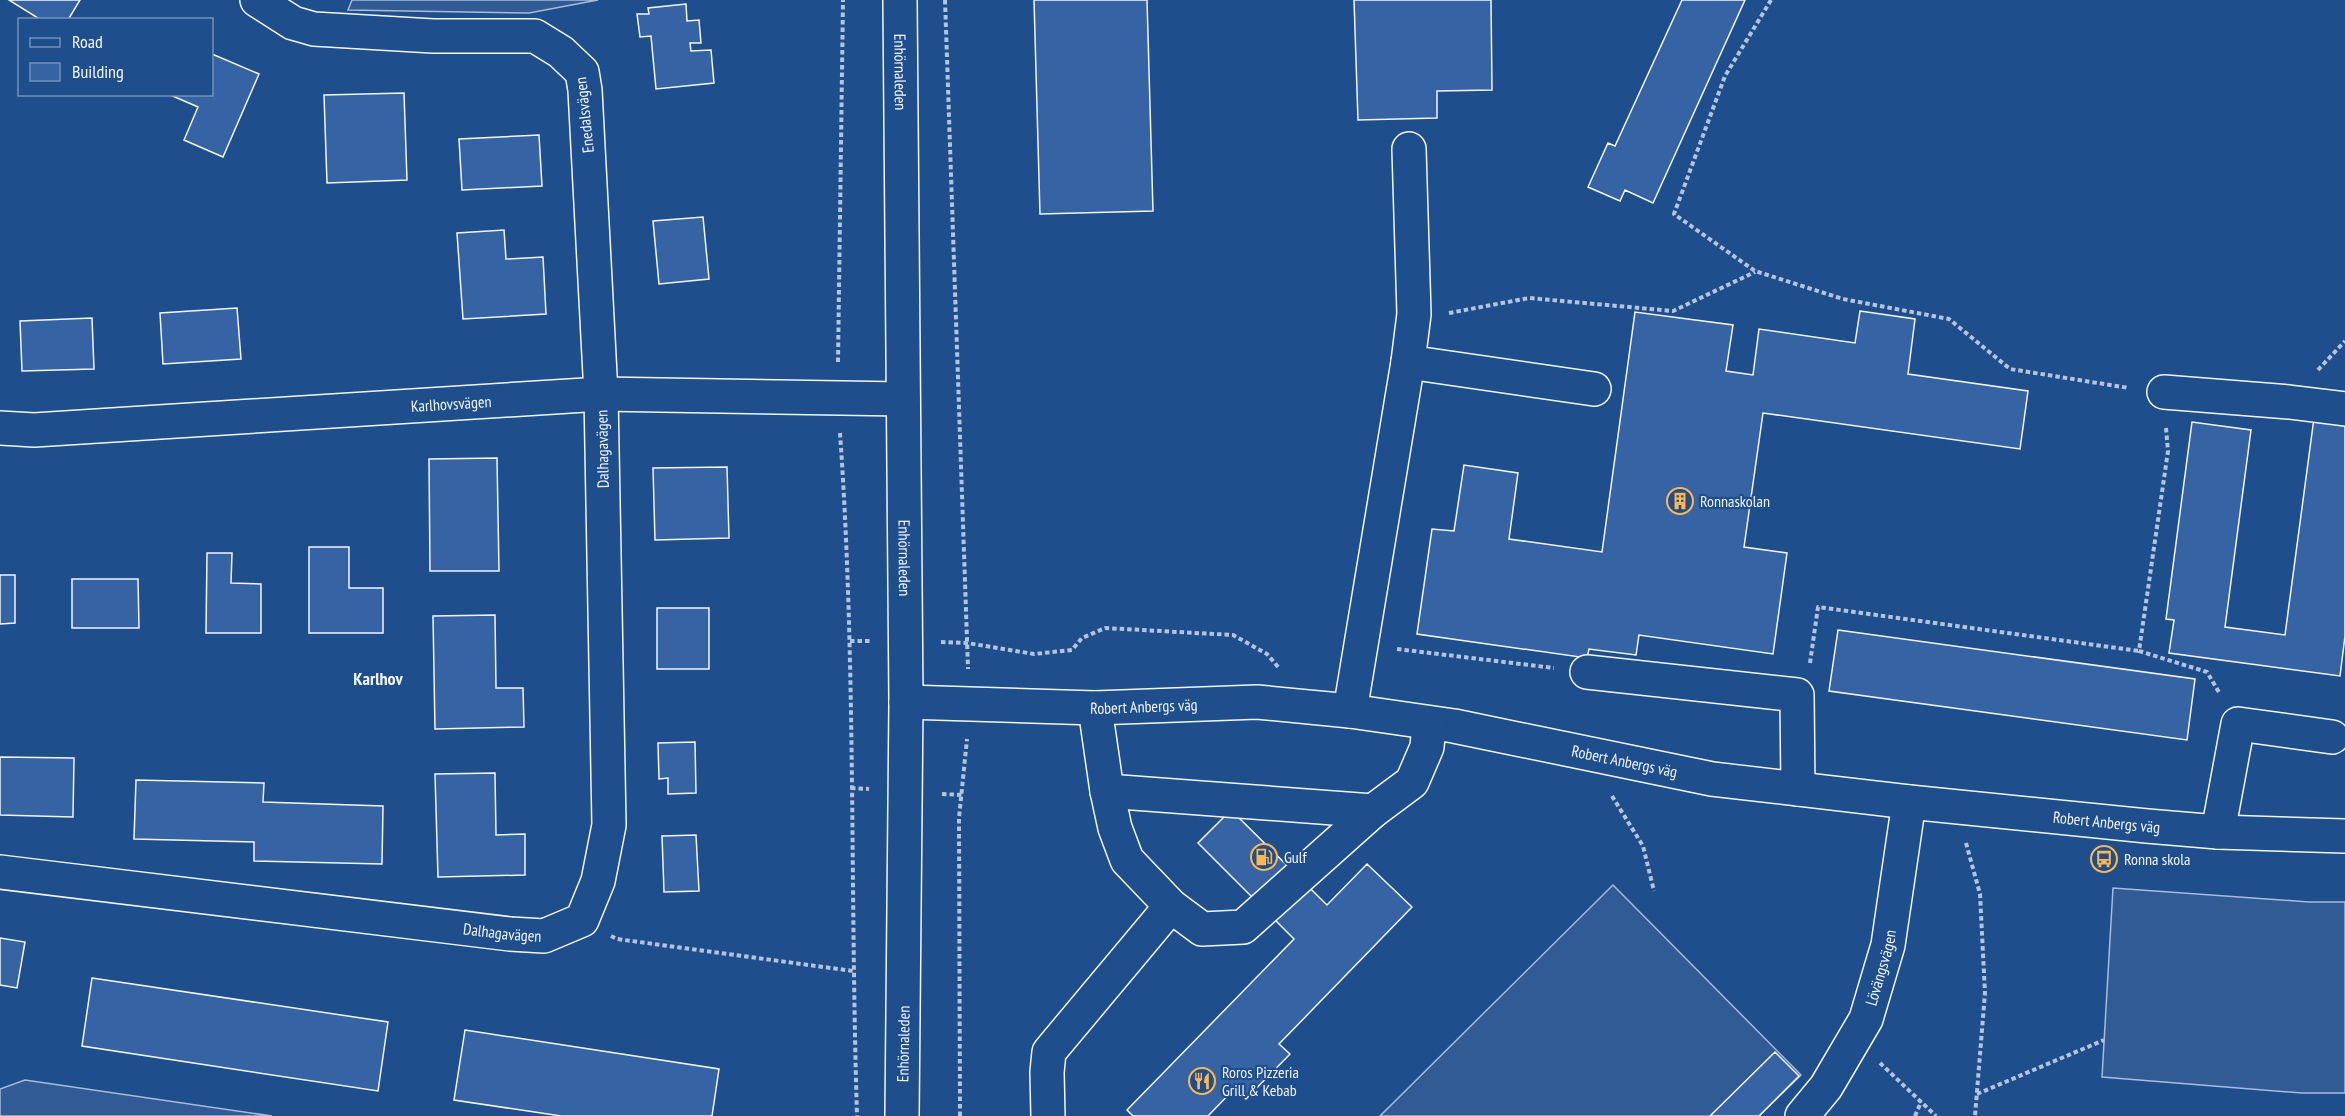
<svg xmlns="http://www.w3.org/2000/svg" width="2345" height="1116" font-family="'PT Sans Narrow',sans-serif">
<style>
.built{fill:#305b95;stroke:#a8bbd7;stroke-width:1.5}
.building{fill:#3563a3;stroke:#f2f6ff;stroke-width:1.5}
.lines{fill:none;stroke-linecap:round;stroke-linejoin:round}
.minor-casing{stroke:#f2f6ff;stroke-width:36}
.path{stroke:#b3c4dc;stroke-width:4;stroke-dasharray:4.5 3;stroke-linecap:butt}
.minor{stroke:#1f4e8c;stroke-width:33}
.labels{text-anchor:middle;stroke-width:4.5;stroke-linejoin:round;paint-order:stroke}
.street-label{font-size:16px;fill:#f2f6ff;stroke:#1f4e8c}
.poi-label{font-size:16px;fill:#f2f6ff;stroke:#1f4e8c;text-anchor:start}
.neighbourhood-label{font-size:18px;font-weight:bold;fill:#f2f6ff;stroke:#1f4e8c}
</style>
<rect width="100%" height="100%" fill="#1f4e8c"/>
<path class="built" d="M 352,0 L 598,0 L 529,13 L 348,10 Z
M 1613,885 L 1801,1075 L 1759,1116 L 1380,1116 Z
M 2113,888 L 2309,902 L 2345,902 L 2345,1093 L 2302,1093 L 2102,1077 Z
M 25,1080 L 272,1116 L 0,1116 L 0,1089 Z"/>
<path class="building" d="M 9,0 L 80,0 L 68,20 L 41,20 Z
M 1034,0 L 1147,0 L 1153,211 L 1040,214 Z
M 1354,0 L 1491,0 L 1492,90 L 1437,91 L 1437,118 L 1358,120 Z
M 1682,0 L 1745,0 L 1653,203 L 1625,190 L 1620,201 L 1588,187 L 1608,143 L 1615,146 Z
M 686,4 L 687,21 L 699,20 L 701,43 L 690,43 L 691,51 L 711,50 L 714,83 L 656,89 L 651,36 L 640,37 L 637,14 L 649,14 L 648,8 Z
M 212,54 L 259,74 L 223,157 L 184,140 L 198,107 L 168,94 L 212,94 Z
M 404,93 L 407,180 L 327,183 L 324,95 Z
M 539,135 L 542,186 L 462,190 L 459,139 Z
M 703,217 L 709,279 L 659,284 L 653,221 Z
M 504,230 L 506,259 L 543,257 L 546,314 L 463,319 L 457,233 Z
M 237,308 L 241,359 L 163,364 L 160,313 Z
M 1860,311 L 1915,319 L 1908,374 L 2028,391 L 2020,449 L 1763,413 L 1744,547 L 1787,553 L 1773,654 L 1639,635 L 1636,655 L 1589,649 L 1587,658 L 1417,634 L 1432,529 L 1454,531 L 1464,465 L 1518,473 L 1509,539 L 1602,552 L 1635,312 L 1733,325 L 1726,371 L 1753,375 L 1759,329 L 1855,343 Z
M 92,318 L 94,369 L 22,371 L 20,321 Z
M 2314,418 L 2345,423 L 2345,636 L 2340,676 L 2169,653 L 2174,620 L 2166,619 L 2192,422 L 2251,430 L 2225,627 L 2285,635 Z
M 497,458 L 499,571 L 430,571 L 429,459 Z
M 727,467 L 729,538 L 655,540 L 653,468 Z
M 309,547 L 349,547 L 349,588 L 383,588 L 383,633 L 309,633 Z
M 207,553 L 232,553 L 231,583 L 261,584 L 261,633 L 206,633 Z
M 0,575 L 15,575 L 15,623 L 0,624 Z
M 72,579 L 138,579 L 139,628 L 72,628 Z
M 657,608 L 709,608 L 709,669 L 657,669 Z
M 495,615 L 496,688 L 523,688 L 524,727 L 435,729 L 433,616 Z
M 1838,630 L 2195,679 L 2187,740 L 1829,691 Z
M 695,742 L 696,793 L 668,794 L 668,778 L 659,779 L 658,743 Z
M 0,757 L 74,758 L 73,817 L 0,815 Z
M 495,773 L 496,835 L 525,834 L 525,875 L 438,877 L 435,774 Z
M 136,780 L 264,783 L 263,802 L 383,806 L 382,864 L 254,861 L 254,842 L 134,839 Z
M 1231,810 L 1327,905 L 1367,864 L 1412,907 L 1279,1044 L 1290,1054 L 1246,1099 L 1235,1088 L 1208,1116 L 1133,1116 L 1127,1110 L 1294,939 L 1198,843 Z
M 696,835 L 699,891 L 664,892 L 662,836 Z
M 0,938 L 25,942 L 17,988 L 0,985 Z
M 92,978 L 388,1022 L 378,1091 L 82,1046 Z
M 465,1030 L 719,1069 L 712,1116 L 561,1116 L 454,1100 Z
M 1775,1052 L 1799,1076 L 1759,1116 L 1710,1116 Z"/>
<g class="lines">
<defs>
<g id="minor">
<path id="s1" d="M 900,0 L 906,702 L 902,1116"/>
<path d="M 1409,149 L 1414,314 L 1408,362 L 1594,389"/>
<path d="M 2164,392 L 2289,402 L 2345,409"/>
<path id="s2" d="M 0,428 L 34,430 L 601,394 L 903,399"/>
<path d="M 1587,672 L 1797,695 L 1798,789"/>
<path id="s3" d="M 906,702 L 1095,708 L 1257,702 L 1350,711 L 1454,726 L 1712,779 L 1909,802 L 2147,826 L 2218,832 L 2345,836"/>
<path d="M 1095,708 L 1107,791 L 1115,828 L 1127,860 L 1171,906 L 1202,929 L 1243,927 L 1373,811 L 1412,782 L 1427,747 L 1429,723"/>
<path d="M 1350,711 L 1408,362"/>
<path d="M 1107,791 L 1373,811"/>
<path d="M 2218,832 L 2238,724 L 2332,737"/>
<path id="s4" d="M 0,872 L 510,934 L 544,936 L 582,920 L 598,881 L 609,825 L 601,394 L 585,90 L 582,72 L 561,52 L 535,36 L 433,36 L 314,29 L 293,23 L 257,0"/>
<path d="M 1048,1116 L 1047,1072 L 1049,1052 L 1171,906"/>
<path id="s5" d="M 1802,1116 L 1826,1087 L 1866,1019 L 1888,945 L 1909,802"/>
</g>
</defs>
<use href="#minor" class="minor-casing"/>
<path class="path" d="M 945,0 L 968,669
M 1771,0 L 1725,76 L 1674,214 L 1755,271 L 1843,299 L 1949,319 L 2010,369 L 2129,388
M 1449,313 L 1529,298 L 1673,311 L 1755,272
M 838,362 L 843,0
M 2318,370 L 2345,341
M 2166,428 L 2168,451 L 2139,651 L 2207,672 L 2220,694
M 840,433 C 856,660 850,888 857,1116
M 850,641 L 870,641
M 941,642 L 967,643 L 1034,654 L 1072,650 L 1082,638 L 1105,628 L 1233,635 L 1267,654 L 1279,668
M 1397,649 L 1554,668
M 1810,663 L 1818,607 L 2139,651
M 851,788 L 869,789
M 942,794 L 962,795
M 1612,796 L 1643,846 L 1654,891
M 1966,843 L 1980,894 L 1985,993 L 1975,1116
M 611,936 L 617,939 L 853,971
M 1880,1063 L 1936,1116
M 1977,1094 L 2104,1040
M 960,1116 L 959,818 L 967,739
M 1915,1116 L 1921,1102"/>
<use href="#minor" class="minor"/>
</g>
<defs>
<symbol id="building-ring" viewBox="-11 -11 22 22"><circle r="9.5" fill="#1f4e8c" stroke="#ffb74d" stroke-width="1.5"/><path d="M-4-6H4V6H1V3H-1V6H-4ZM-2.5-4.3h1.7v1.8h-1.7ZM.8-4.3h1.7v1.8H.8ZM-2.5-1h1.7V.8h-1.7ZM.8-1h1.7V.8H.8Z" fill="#ffb74d"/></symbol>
<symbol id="fuel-ring" viewBox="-11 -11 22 22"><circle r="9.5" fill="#1f4e8c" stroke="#ffb74d" stroke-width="1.5"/><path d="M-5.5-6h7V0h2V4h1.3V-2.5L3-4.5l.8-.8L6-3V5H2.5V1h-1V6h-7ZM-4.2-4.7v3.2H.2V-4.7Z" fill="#ffb74d"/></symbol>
<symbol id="bus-ring" viewBox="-11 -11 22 22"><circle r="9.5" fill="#1f4e8c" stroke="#ffb74d" stroke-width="1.5"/><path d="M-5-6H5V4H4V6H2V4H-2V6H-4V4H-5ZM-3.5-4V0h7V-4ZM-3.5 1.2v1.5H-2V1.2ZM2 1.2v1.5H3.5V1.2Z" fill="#ffb74d"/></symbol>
<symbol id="restaurant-ring" viewBox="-11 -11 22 22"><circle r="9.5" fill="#1f4e8c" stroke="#ffb74d" stroke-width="1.5"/><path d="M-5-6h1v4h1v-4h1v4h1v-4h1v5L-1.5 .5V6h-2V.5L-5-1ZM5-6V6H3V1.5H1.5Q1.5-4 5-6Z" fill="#ffb74d"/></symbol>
</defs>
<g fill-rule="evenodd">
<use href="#building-ring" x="1665" y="486" width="30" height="30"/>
<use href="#fuel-ring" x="1249" y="842" width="30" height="30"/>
<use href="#bus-ring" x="2089" y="844" width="30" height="30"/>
<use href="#restaurant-ring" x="1187" y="1066" width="30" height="30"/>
</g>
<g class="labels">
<g class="street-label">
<text dy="6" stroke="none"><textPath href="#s1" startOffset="72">Enhörnaleden</textPath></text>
<text transform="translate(584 115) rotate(-96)" y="6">Enedalsvägen</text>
<text dy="6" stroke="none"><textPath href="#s2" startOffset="452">Karlhovsvägen</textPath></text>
<text transform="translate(602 449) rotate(-91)" y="6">Dalhagavägen</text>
<text dy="6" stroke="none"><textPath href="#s1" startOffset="558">Enhörnaleden</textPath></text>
<text dy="6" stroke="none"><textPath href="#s3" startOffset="238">Robert Anbergs väg</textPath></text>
<text dy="6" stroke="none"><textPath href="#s3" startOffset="724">Robert Anbergs väg</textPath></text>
<text dy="6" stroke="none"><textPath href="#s3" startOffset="1210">Robert Anbergs väg</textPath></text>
<text dy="6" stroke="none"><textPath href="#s4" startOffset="506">Dalhagavägen</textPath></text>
<text dy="6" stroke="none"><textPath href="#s5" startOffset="170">Lövängsvägen</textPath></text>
<text transform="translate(903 1044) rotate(-89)" y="6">Enhörnaleden</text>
</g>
<g class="poi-label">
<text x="1700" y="507">Ronnaskolan</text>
<text x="1284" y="863">Gulf</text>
<text x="2124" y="865">Ronna skola</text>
<text x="1222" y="1078">Roros Pizzeria<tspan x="1222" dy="18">Grill &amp; Kebab</tspan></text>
</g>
<g class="neighbourhood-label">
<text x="378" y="685">Karlhov</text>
</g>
</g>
<rect x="18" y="18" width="195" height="78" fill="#1f4e8c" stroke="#7391ba" stroke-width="1.5"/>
<rect x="30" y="38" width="30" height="9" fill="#1f4e8c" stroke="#7391ba" stroke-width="1.5"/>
<text x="72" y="48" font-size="18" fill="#f2f6ff">Road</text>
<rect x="30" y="63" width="30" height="18" fill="#3563a3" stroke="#7391ba" stroke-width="1.5"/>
<text x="72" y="78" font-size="18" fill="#f2f6ff">Building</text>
</svg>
